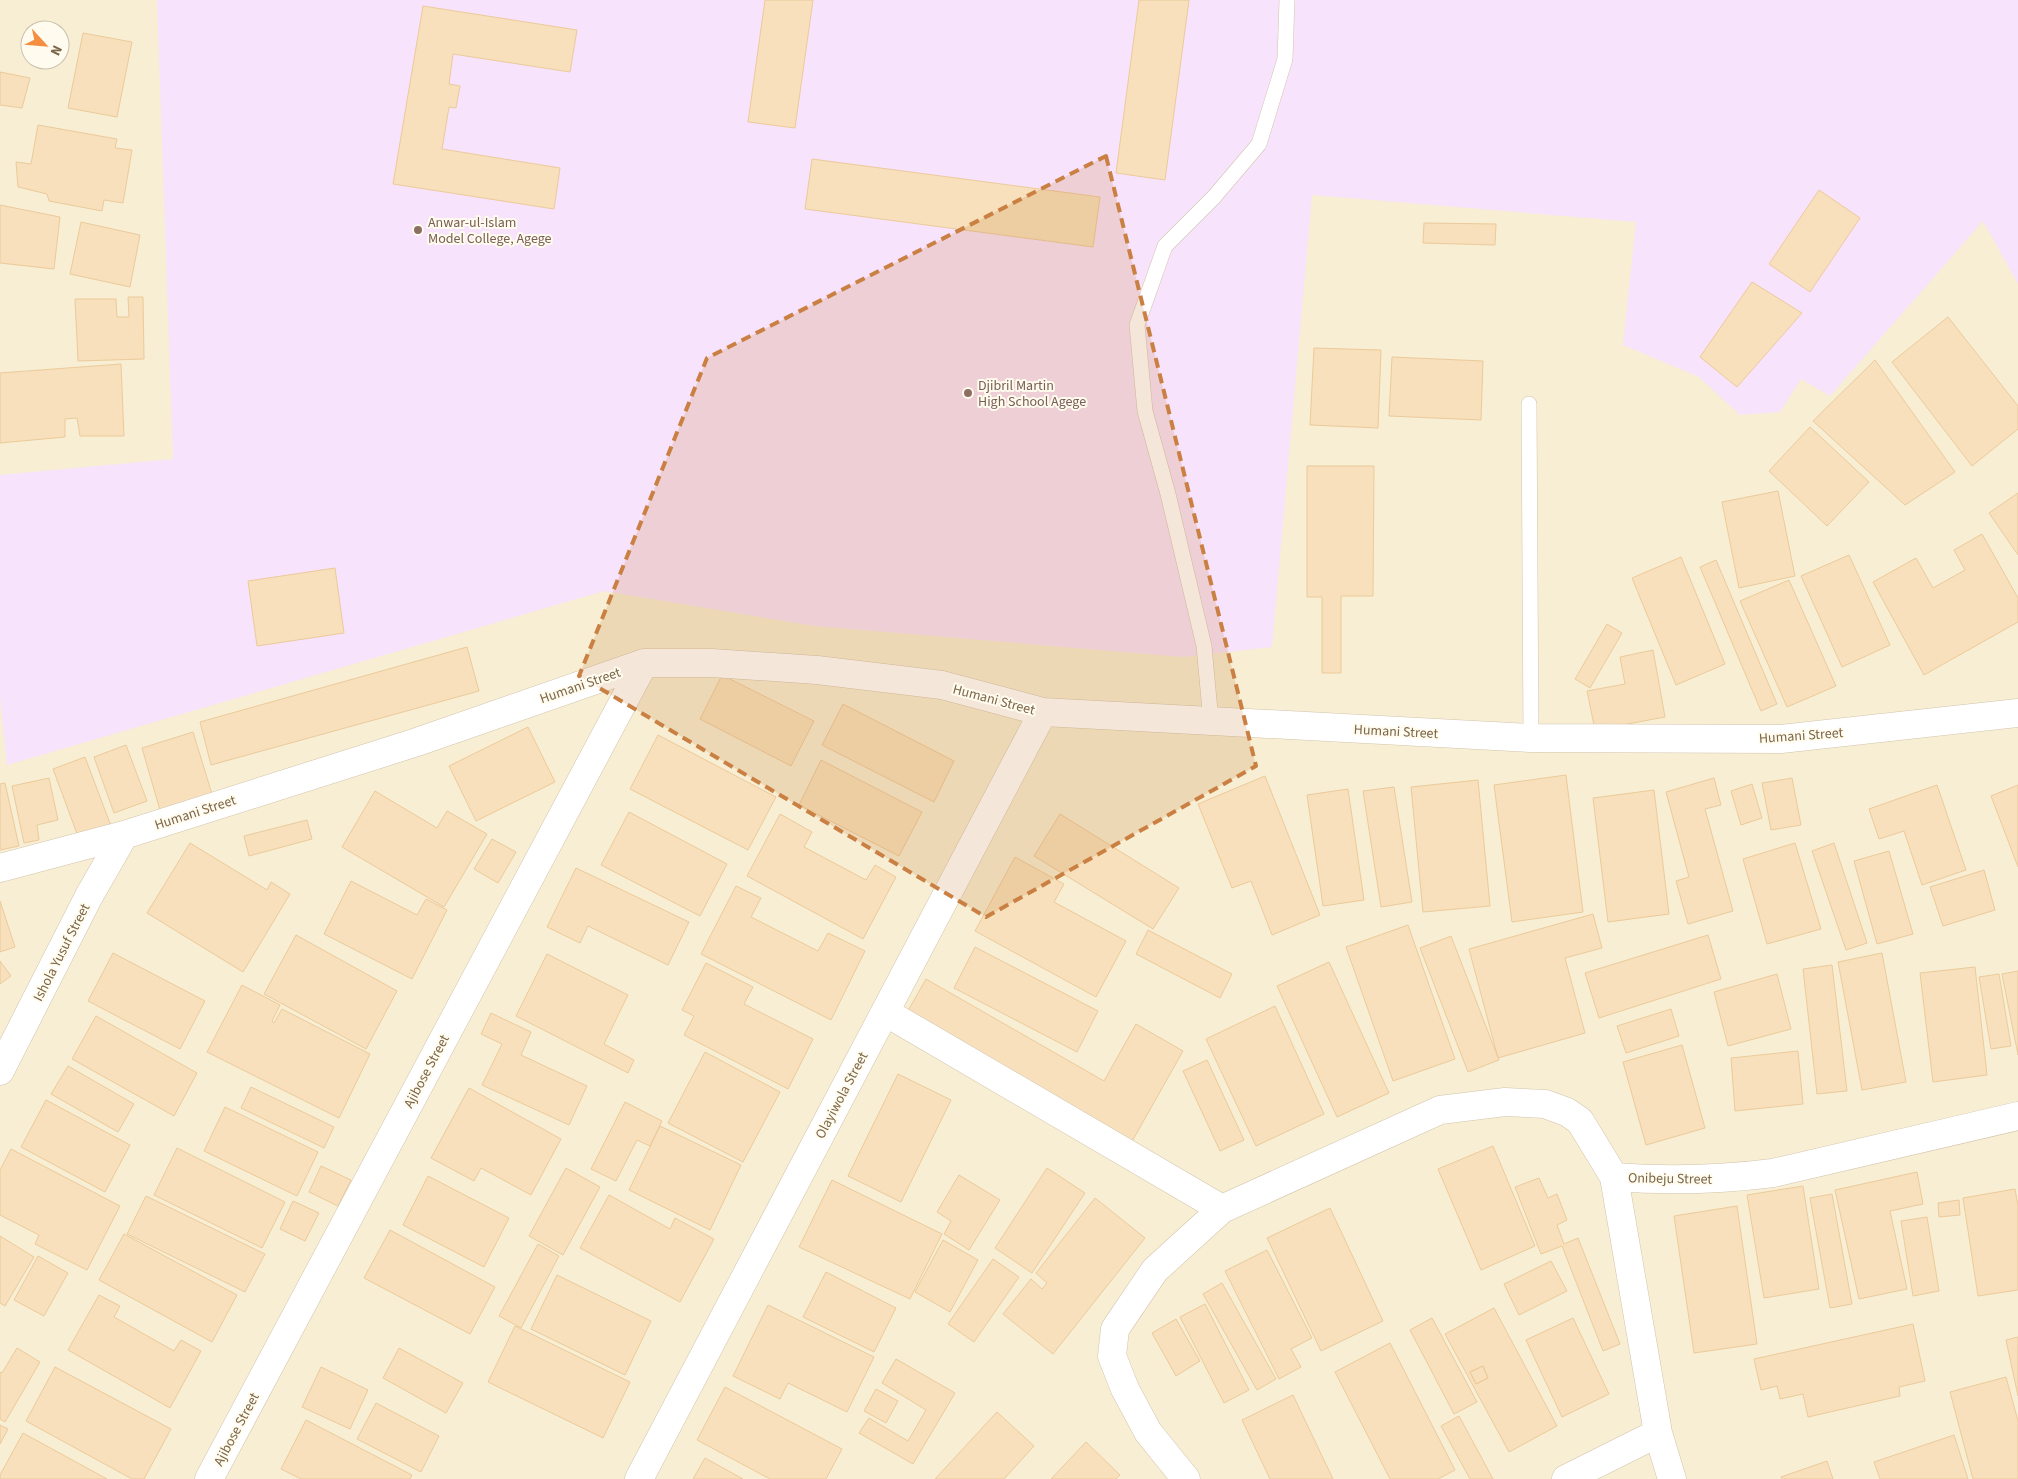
<svg xmlns="http://www.w3.org/2000/svg" width="2018" height="1479" font-family="'Source Sans 3',sans-serif">
<style>
.residential{fill:#f7eed4;fill-rule:evenodd}
.education{fill:#f7e3fb}
.building{fill:#f7e0bb;stroke:#ecca9a;fill-rule:evenodd}
.lines{fill:none;stroke-linecap:round;stroke-linejoin:round}
.lane-casing{stroke:#d3c4ab;stroke-width:16}
.street-casing{stroke:#d3c4ab;stroke-width:29}
.lane{stroke:#fff;stroke-width:15}
.street{stroke:#fff;stroke-width:28}
.marked{fill:#ca8043;fill-opacity:0.2;stroke:#ca8043;stroke-width:4;stroke-dasharray:10 6;stroke-linejoin:round}
.education-dot{fill:#8d6e63;stroke:#fffcef;stroke-width:2}
.labels{text-anchor:middle;stroke-width:4;stroke-linejoin:round;paint-order:stroke}
.education-label{font-size:14px;fill:#785e54;stroke:#fffcef;text-anchor:start}
.street-label{font-size:14px;fill:#7c6548;stroke:#fffcef}
</style>
<rect width="100%" height="100%" fill="#fefae7"/>
<path class="residential" d="M 0,0 L 2018,0 L 2018,1479 L 0,1479 ZM 30,30 L 60,30 L 60,60 L 30,60 Z"/>
<path class="education" d="M 157,0 L 2018,0 L 2018,284 L 1983,221 L 1830,396 L 1801,379 L 1780,412 L 1740,415 L 1699,377 L 1623,345 L 1636,222 L 1312,195 L 1272,647 L 1183,657 L 815,626 L 604,591 L 7,765 L 0,698 L 0,475 L 173,459 Z"/>
<path class="building" d="M 765,0 L 813,0 L 795,128 L 748,122 Z
M 1139,0 L 1189,0 L 1165,180 L 1116,173 Z
M 423,6 L 577,30 L 570,72 L 453,54 L 449,84 L 460,86 L 456,108 L 449,107 L 442,149 L 560,168 L 554,209 L 393,184 Z
M 83,33 L 132,42 L 117,117 L 68,108 Z
M 0,72 L 30,78 L 22,108 L 0,105 Z
M 38,125 L 117,139 L 115,148 L 132,150 L 123,203 L 104,200 L 102,211 L 49,201 L 47,194 L 18,187 L 16,162 L 31,164 Z
M 812,159 L 1100,197 L 1093,247 L 805,209 Z
M 1819,190 L 1860,218 L 1810,292 L 1769,264 Z
M 0,205 L 60,217 L 54,269 L 0,263 Z
M 81,222 L 140,235 L 130,287 L 70,274 Z
M 1424,223 L 1496,224 L 1495,245 L 1423,243 Z
M 1752,282 L 1802,313 L 1737,387 L 1700,357 Z
M 128,297 L 143,297 L 144,359 L 78,361 L 75,299 L 116,299 L 117,317 L 129,317 Z
M 1948,317 L 2018,406 L 2018,429 L 1972,466 L 1892,362 Z
M 1314,348 L 1381,350 L 1378,428 L 1310,425 Z
M 1392,357 L 1483,361 L 1481,420 L 1389,416 Z
M 1875,360 L 1955,472 L 1905,505 L 1813,421 Z
M 121,364 L 124,436 L 80,436 L 77,418 L 65,419 L 65,437 L 0,443 L 0,373 Z
M 1810,427 L 1869,482 L 1827,526 L 1769,471 Z
M 1307,466 L 1374,466 L 1373,596 L 1341,596 L 1341,673 L 1322,673 L 1322,597 L 1307,597 Z
M 1778,491 L 1795,576 L 1739,588 L 1722,502 Z
M 2018,493 L 2018,555 L 1989,513 Z
M 1982,534 L 2018,598 L 2018,622 L 1924,675 L 1873,582 L 1916,558 L 1933,588 L 1965,570 L 1954,550 Z
M 1849,555 L 1890,645 L 1842,667 L 1801,576 Z
M 1681,557 L 1725,664 L 1676,685 L 1632,578 Z
M 1716,560 L 1777,704 L 1761,711 L 1700,567 Z
M 335,568 L 344,633 L 257,646 L 248,581 Z
M 1789,580 L 1836,686 L 1787,707 L 1740,601 Z
M 1607,624 L 1622,633 L 1590,688 L 1575,679 Z
M 467,647 L 479,691 L 211,765 L 200,722 Z
M 1653,650 L 1665,717 L 1595,730 L 1587,691 L 1625,684 L 1620,657 Z
M 722,675 L 814,721 L 791,766 L 700,719 Z
M 843,704 L 954,761 L 934,802 L 822,745 Z
M 528,727 L 555,782 L 476,821 L 449,766 Z
M 193,732 L 212,794 L 160,810 L 142,748 Z
M 658,735 L 776,797 L 748,850 L 630,789 Z
M 126,745 L 147,801 L 114,813 L 94,757 Z
M 85,757 L 111,826 L 79,839 L 53,769 Z
M 821,760 L 922,812 L 899,856 L 799,805 Z
M 1566,775 L 1583,912 L 1512,922 L 1494,785 Z
M 1265,776 L 1320,915 L 1272,935 L 1251,881 L 1232,888 L 1198,804 Z
M 49,778 L 58,820 L 37,825 L 39,840 L 24,843 L 12,786 Z
M 1714,778 L 1721,805 L 1705,809 L 1733,911 L 1688,924 L 1676,881 L 1689,877 L 1666,792 Z
M 1792,778 L 1801,825 L 1771,830 L 1762,783 Z
M 1478,780 L 1490,906 L 1423,912 L 1411,787 Z
M 5,783 L 19,846 L 0,850 L 0,784 Z
M 1752,784 L 1762,818 L 1741,825 L 1731,791 Z
M 1937,785 L 1966,870 L 1922,885 L 1904,831 L 1879,839 L 1869,809 Z
M 2018,785 L 2018,867 L 1991,796 Z
M 1394,787 L 1412,902 L 1381,907 L 1363,791 Z
M 1348,789 L 1364,900 L 1323,906 L 1307,795 Z
M 1654,790 L 1669,914 L 1608,922 L 1593,798 Z
M 375,791 L 437,828 L 447,811 L 487,834 L 444,907 L 342,847 Z
M 629,812 L 727,864 L 700,916 L 601,865 Z
M 780,814 L 812,832 L 804,847 L 866,880 L 875,865 L 896,877 L 863,939 L 747,876 Z
M 1060,814 L 1179,888 L 1153,929 L 1034,856 Z
M 307,820 L 312,839 L 249,856 L 244,836 Z
M 492,839 L 516,852 L 498,883 L 474,869 Z
M 190,843 L 267,890 L 271,882 L 290,894 L 243,972 L 147,913 Z
M 1795,843 L 1821,929 L 1767,944 L 1743,859 Z
M 1834,843 L 1867,943 L 1846,950 L 1812,851 Z
M 1889,851 L 1913,934 L 1877,944 L 1854,861 Z
M 1015,857 L 1064,884 L 1054,902 L 1126,941 L 1096,997 L 975,931 Z
M 576,868 L 689,922 L 668,965 L 588,926 L 580,943 L 547,927 Z
M 1984,870 L 1995,910 L 1943,926 L 1930,887 Z
M 351,881 L 417,915 L 426,899 L 447,910 L 412,979 L 324,934 Z
M 736,886 L 761,898 L 751,917 L 818,951 L 828,933 L 865,951 L 831,1020 L 701,954 Z
M 0,901 L 15,947 L 0,952 Z
M 1593,914 L 1602,948 L 1565,958 L 1585,1033 L 1498,1058 L 1469,949 Z
M 1408,925 L 1455,1059 L 1393,1081 L 1346,947 Z
M 1148,930 L 1232,974 L 1220,998 L 1136,954 Z
M 296,935 L 397,991 L 366,1049 L 264,994 Z
M 1708,935 L 1721,979 L 1599,1018 L 1585,973 Z
M 1451,936 L 1499,1060 L 1468,1072 L 1420,948 Z
M 975,947 L 1098,1011 L 1077,1052 L 954,988 Z
M 113,953 L 205,1001 L 180,1049 L 88,1001 Z
M 1882,953 L 1906,1082 L 1862,1090 L 1838,962 Z
M 547,954 L 628,995 L 604,1044 L 634,1060 L 628,1073 L 516,1016 Z
M 0,961 L 11,976 L 0,984 Z
M 1329,962 L 1389,1093 L 1337,1117 L 1277,986 Z
M 706,963 L 753,987 L 744,1004 L 813,1039 L 788,1089 L 684,1035 L 694,1016 L 682,1010 Z
M 1832,965 L 1847,1091 L 1817,1094 L 1803,969 Z
M 1975,967 L 1987,1075 L 1933,1082 L 1920,973 Z
M 2018,971 L 2018,1055 L 2002,974 Z
M 1777,974 L 1791,1029 L 1728,1046 L 1714,992 Z
M 1999,974 L 2011,1046 L 1991,1049 L 1979,977 Z
M 926,979 L 1104,1081 L 1136,1024 L 1183,1051 L 1130,1145 L 905,1016 Z
M 242,985 L 280,1005 L 272,1021 L 274,1023 L 282,1009 L 370,1054 L 339,1118 L 207,1052 Z
M 1275,1006 L 1324,1114 L 1256,1146 L 1206,1039 Z
M 1671,1009 L 1679,1036 L 1626,1053 L 1617,1026 Z
M 491,1013 L 531,1032 L 521,1055 L 587,1086 L 569,1125 L 482,1085 L 502,1044 L 481,1034 Z
M 96,1016 L 197,1073 L 174,1116 L 72,1059 Z
M 1682,1045 L 1705,1128 L 1646,1145 L 1623,1062 Z
M 1798,1051 L 1803,1104 L 1735,1111 L 1731,1058 Z
M 705,1052 L 780,1092 L 743,1162 L 668,1123 Z
M 1207,1060 L 1244,1140 L 1220,1151 L 1183,1071 Z
M 68,1066 L 134,1104 L 118,1132 L 51,1094 Z
M 898,1074 L 951,1100 L 901,1202 L 848,1176 Z
M 251,1087 L 334,1127 L 324,1148 L 241,1108 Z
M 469,1088 L 561,1139 L 531,1195 L 481,1168 L 474,1181 L 431,1158 Z
M 46,1100 L 130,1145 L 105,1192 L 21,1147 Z
M 625,1102 L 662,1121 L 650,1146 L 637,1140 L 616,1181 L 591,1169 Z
M 225,1107 L 318,1152 L 297,1196 L 204,1151 Z
M 660,1126 L 741,1165 L 710,1230 L 629,1190 Z
M 1493,1146 L 1535,1246 L 1481,1270 L 1438,1169 Z
M 177,1148 L 285,1202 L 262,1248 L 154,1195 Z
M 11,1149 L 120,1206 L 87,1270 L 35,1244 L 39,1235 L 0,1215 L 0,1170 Z
M 321,1166 L 351,1180 L 338,1206 L 309,1192 Z
M 566,1168 L 600,1187 L 563,1255 L 529,1236 Z
M 1047,1168 L 1085,1193 L 1032,1273 L 995,1248 Z
M 1917,1172 L 1923,1204 L 1890,1211 L 1907,1289 L 1859,1299 L 1835,1190 Z
M 959,1175 L 1000,1200 L 969,1250 L 944,1234 L 951,1221 L 937,1212 Z
M 428,1176 L 509,1218 L 484,1267 L 403,1225 Z
M 1539,1178 L 1548,1198 L 1557,1194 L 1567,1220 L 1557,1225 L 1564,1244 L 1578,1238 L 1620,1344 L 1603,1351 L 1562,1246 L 1541,1254 L 1515,1187 Z
M 832,1180 L 942,1234 L 910,1299 L 799,1247 Z
M 1803,1186 L 1819,1289 L 1764,1298 L 1747,1195 Z
M 2015,1189 L 2018,1206 L 2018,1290 L 1978,1296 L 1963,1198 Z
M 1832,1194 L 1852,1304 L 1830,1308 L 1810,1198 Z
M 609,1195 L 670,1229 L 675,1218 L 714,1239 L 680,1302 L 580,1248 Z
M 146,1196 L 265,1254 L 245,1292 L 127,1234 Z
M 1095,1198 L 1145,1238 L 1053,1354 L 1003,1314 L 1031,1279 L 1042,1289 L 1047,1283 L 1036,1273 Z
M 1959,1200 L 1960,1215 L 1939,1217 L 1938,1203 Z
M 293,1201 L 319,1213 L 305,1241 L 280,1229 Z
M 1737,1206 L 1757,1344 L 1694,1353 L 1674,1216 Z
M 1330,1208 L 1383,1321 L 1321,1351 L 1267,1238 Z
M 1927,1217 L 1939,1291 L 1913,1296 L 1901,1221 Z
M 390,1230 L 495,1287 L 470,1334 L 364,1278 Z
M 124,1234 L 237,1295 L 212,1342 L 99,1280 Z
M 0,1236 L 34,1257 L 5,1306 L 0,1303 Z
M 943,1240 L 978,1260 L 950,1312 L 915,1292 Z
M 538,1244 L 559,1256 L 521,1328 L 499,1316 Z
M 1267,1250 L 1312,1338 L 1291,1349 L 1301,1367 L 1279,1379 L 1225,1271 Z
M 38,1256 L 68,1273 L 44,1316 L 14,1300 Z
M 993,1259 L 1019,1277 L 974,1342 L 948,1324 Z
M 1551,1261 L 1567,1291 L 1519,1315 L 1504,1284 Z
M 826,1272 L 896,1308 L 874,1352 L 803,1317 Z
M 557,1275 L 651,1321 L 625,1375 L 531,1329 Z
M 1222,1283 L 1276,1379 L 1257,1390 L 1203,1294 Z
M 99,1295 L 120,1306 L 114,1317 L 174,1351 L 181,1340 L 201,1351 L 170,1408 L 68,1350 Z
M 1205,1304 L 1249,1390 L 1224,1403 L 1180,1317 Z
M 768,1305 L 874,1357 L 847,1412 L 788,1383 L 780,1399 L 733,1376 Z
M 1494,1308 L 1557,1426 L 1509,1452 L 1445,1334 ZM 1483,1366 L 1488,1378 L 1476,1384 L 1470,1372 Z
M 1432,1318 L 1477,1402 L 1454,1414 L 1410,1330 Z
M 1573,1318 L 1609,1394 L 1562,1417 L 1526,1340 Z
M 1176,1319 L 1200,1361 L 1176,1376 L 1152,1333 Z
M 1913,1324 L 1925,1381 L 1899,1387 L 1900,1396 L 1808,1417 L 1803,1394 L 1780,1399 L 1777,1386 L 1761,1390 L 1754,1359 Z
M 515,1326 L 630,1382 L 603,1438 L 488,1382 Z
M 2018,1337 L 2018,1396 L 2006,1340 Z
M 1390,1343 L 1455,1470 L 1438,1479 L 1390,1479 L 1335,1372 Z
M 17,1348 L 40,1362 L 5,1422 L 0,1419 L 0,1372 L 2,1373 Z
M 399,1348 L 463,1383 L 446,1413 L 383,1378 Z
M 896,1359 L 955,1393 L 913,1464 L 859,1433 L 869,1418 L 908,1441 L 926,1410 L 882,1383 Z
M 1483,1366 L 1488,1378 L 1476,1384 L 1470,1372 Z
M 55,1367 L 171,1429 L 144,1479 L 132,1479 L 26,1421 Z
M 321,1367 L 368,1390 L 350,1429 L 302,1407 Z
M 2006,1377 L 2018,1421 L 2018,1479 L 1973,1479 L 1950,1392 Z
M 725,1387 L 842,1449 L 826,1479 L 770,1479 L 697,1440 Z
M 876,1389 L 898,1401 L 886,1423 L 864,1411 Z
M 1293,1395 L 1333,1479 L 1270,1479 L 1242,1420 Z
M 376,1403 L 439,1436 L 421,1472 L 357,1439 Z
M 997,1412 L 1034,1446 L 1004,1479 L 935,1479 Z
M 1459,1416 L 1493,1479 L 1470,1479 L 1441,1426 Z
M 306,1420 L 412,1475 L 410,1479 L 301,1479 L 281,1469 Z
M 0,1425 L 8,1429 L 0,1444 Z
M 23,1433 L 107,1479 L 0,1479 L 0,1475 Z
M 1954,1435 L 1968,1479 L 1880,1479 L 1874,1462 Z
M 1086,1442 L 1120,1475 L 1116,1479 L 1051,1479 Z
M 705,1458 L 743,1479 L 693,1479 Z
M 1827,1461 L 1833,1479 L 1782,1479 L 1781,1477 Z"/>
<g class="lines">
<defs>
<path id="lane" d="M 1529,404 L 1531,738
M 1211,722 L 1204,646 L 1168,494 L 1145,411 L 1137,325 L 1165,246 L 1214,197 L 1259,144 L 1285,59 L 1287,0"/>
<path id="street" d="M 0,868 L 124,835 L 417,742 L 644,663 L 712,663 L 817,670 L 942,685 L 1043,712 L 1531,738 L 1781,739 L 2018,713
M 885,1012 L 1222,1209
M 0,1071 L 89,896 L 124,835
M 1614,1177 C 1669,1181 1718,1180 1773,1173 L 2018,1116
M 209,1479 L 644,663
M 639,1479 L 1043,712
M 1186,1479 L 1148,1432 L 1125,1389 L 1112,1356 L 1115,1329 L 1155,1270 L 1222,1209 L 1440,1110 L 1505,1102 L 1545,1104 L 1567,1112 L 1580,1121 L 1614,1177 L 1658,1433 L 1672,1479
M 1566,1479 L 1658,1433"/>
</defs>
<use href="#lane" class="lane-casing"/>
<use href="#street" class="street-casing"/>
<use href="#lane" class="lane"/>
<use href="#street" class="street"/>
</g>
<path class="marked" d="M 1106,156 L 1256,766 L 986,917 L 579,676 L 707,358 Z"/>
<g class="education-dot">
<circle cx="418" cy="230" r="5"/>
<circle cx="968" cy="393" r="5"/>
</g>
<g class="labels">
<g class="education-label">
<text x="428" y="227">Anwar-ul-Islam<tspan x="428" dy="16">Model College, Agege</tspan></text>
<text x="978" y="390">Djibril Martin<tspan x="978" dy="16">High School Agege</tspan></text>
</g>
<g class="street-label">
<text transform="translate(580 685) rotate(-19)" y="5">Humani Street</text>
<text transform="translate(994 699) rotate(15)" y="5">Humani Street</text>
<text transform="translate(1396 731) rotate(3)" y="5">Humani Street</text>
<text transform="translate(1801 735) rotate(-4)" y="5">Humani Street</text>
<text transform="translate(195 812) rotate(-18)" y="5">Humani Street</text>
<text transform="translate(61 952) rotate(-63)" y="5">Ishola Yusuf Street</text>
<text transform="translate(426 1071) rotate(-62)" y="5">Ajibose Street</text>
<text transform="translate(841 1095) rotate(-62)" y="5">Olayiwola Street</text>
<text transform="translate(1670 1178) rotate(1)" y="5">Onibeju Street</text>
<text transform="translate(236 1429) rotate(-62)" y="5">Ajibose Street</text>
</g>
</g>
<g transform="translate(45 45) rotate(116)"><circle r="24" fill="#fffcef" stroke="#cbc0ac"/>
<path d="M0-4L9 19L0 12L-9 19Z" fill="#f48e40"/>
<text y="-8" font-size="14" font-weight="bold" text-anchor="middle" fill="#7c6548">N</text>
</g>
</svg>
